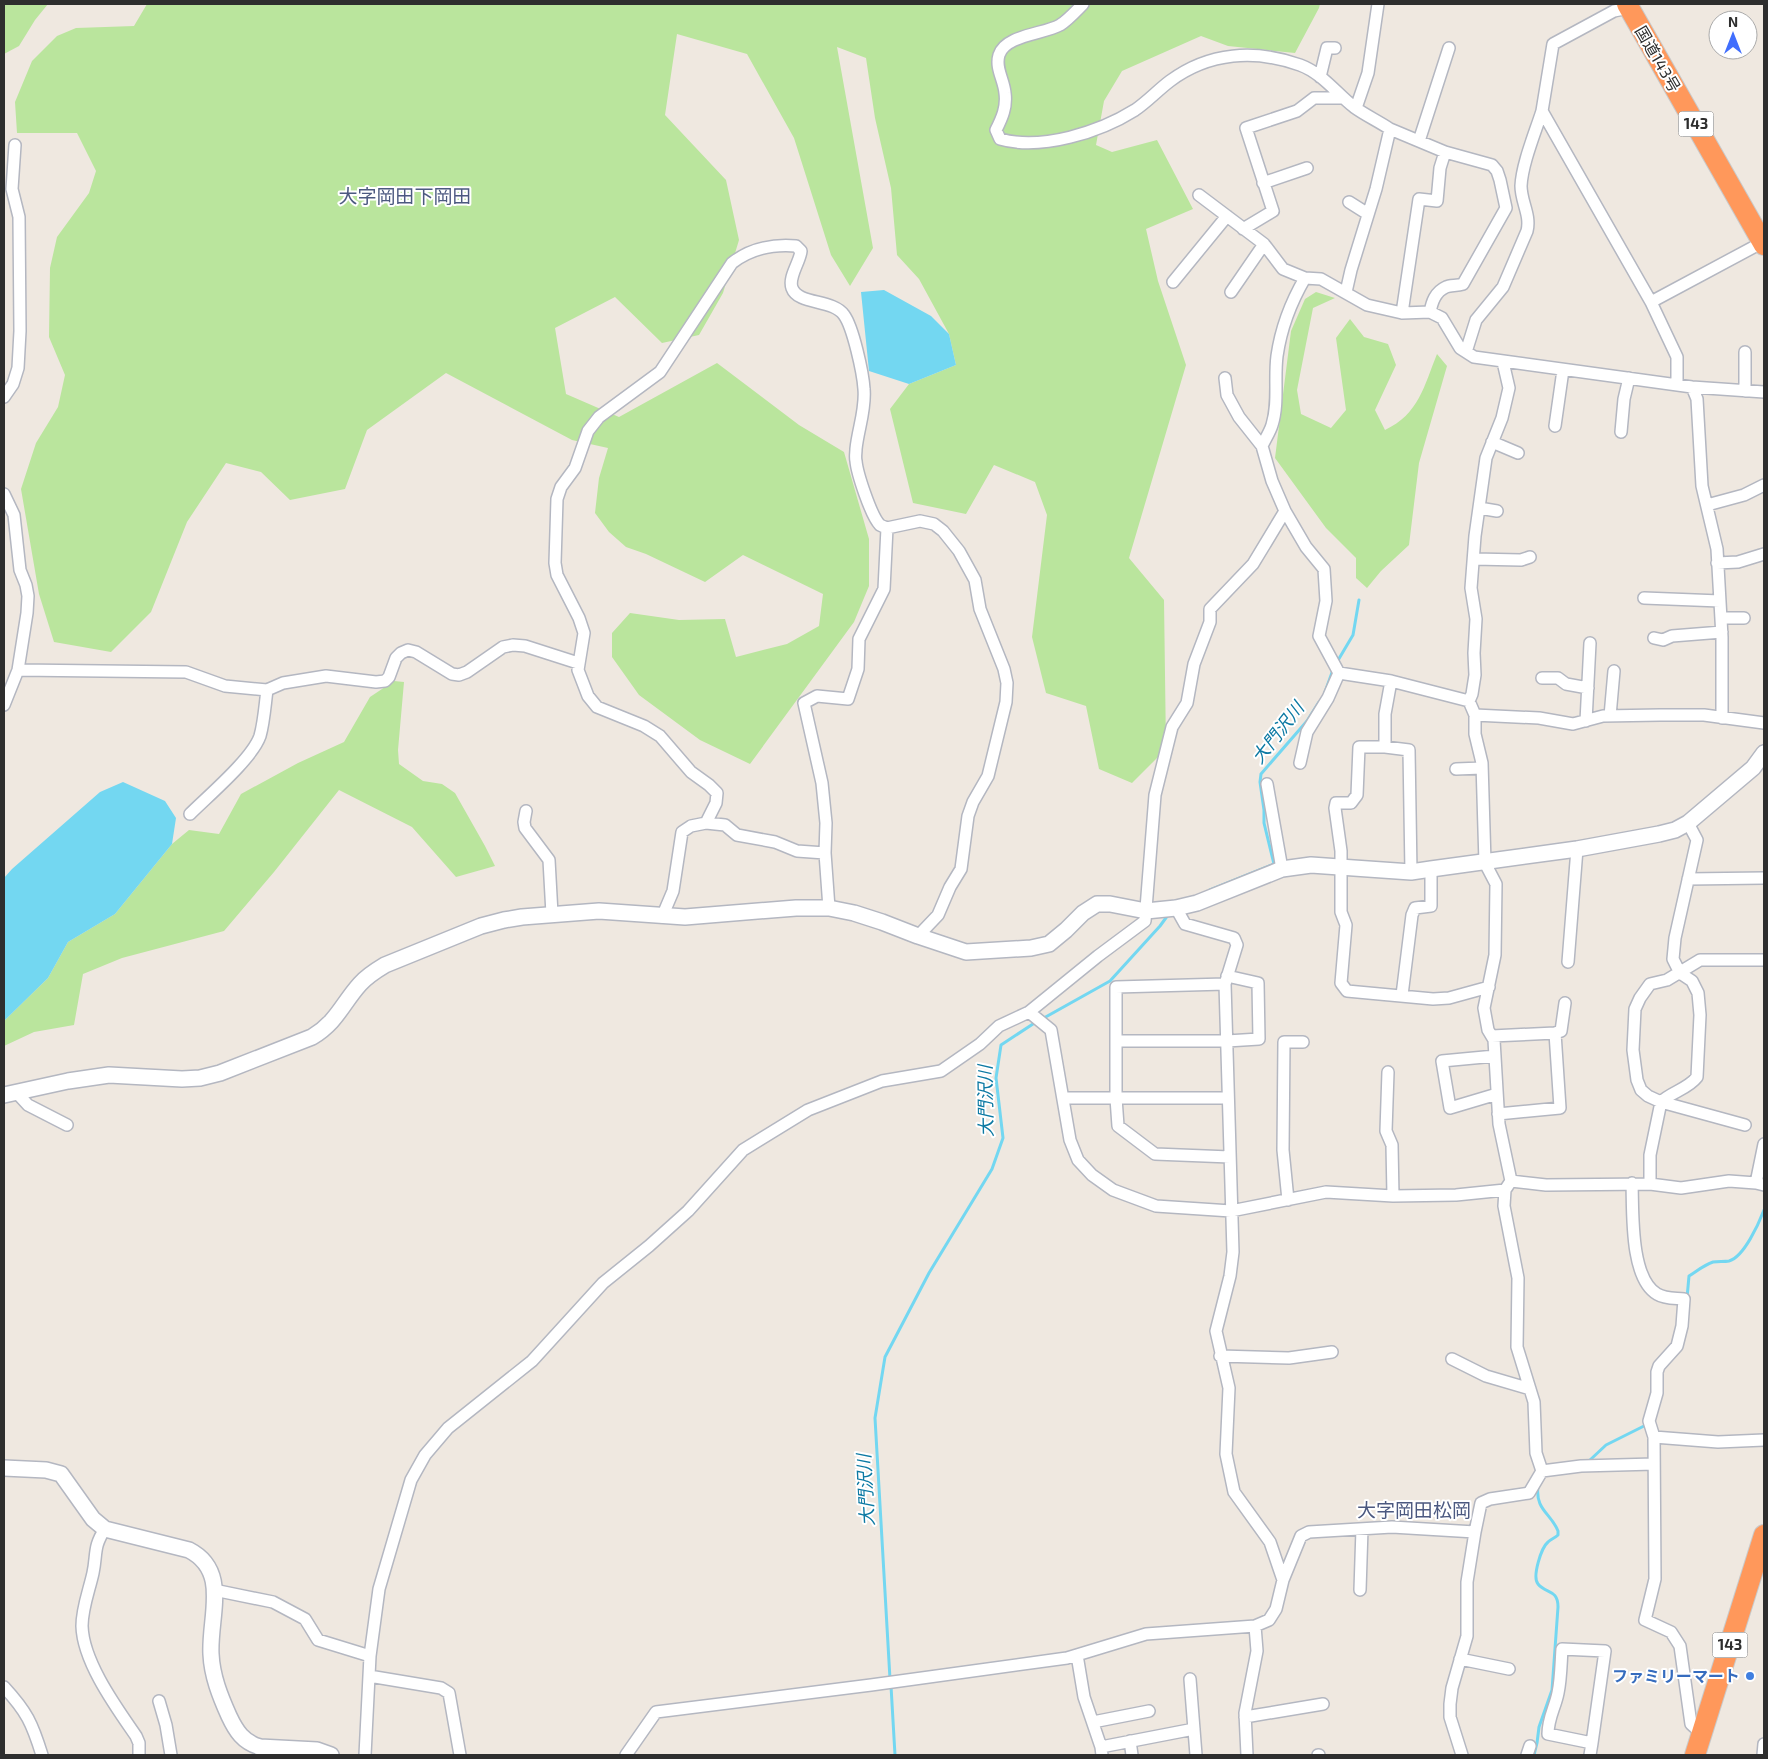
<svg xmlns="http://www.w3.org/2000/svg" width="1768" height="1759" font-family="'Exo 2','Noto Sans JP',sans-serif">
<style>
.green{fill:#bae59d}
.water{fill:#73d7f1}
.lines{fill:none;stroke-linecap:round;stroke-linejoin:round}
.stream{stroke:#73d7f1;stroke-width:3}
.street-casing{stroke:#b4b7c1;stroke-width:14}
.secondary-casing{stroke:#b4b7c1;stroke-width:18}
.highway-casing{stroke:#c9c9c9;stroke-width:22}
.street{stroke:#fff;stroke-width:11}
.secondary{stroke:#fff;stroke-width:15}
.highway{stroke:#ff985b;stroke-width:20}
.shop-dot{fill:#3f7fe0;stroke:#fff;stroke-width:2}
.labels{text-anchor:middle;stroke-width:4;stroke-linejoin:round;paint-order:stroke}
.shield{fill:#fff;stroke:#6d6d6d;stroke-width:1}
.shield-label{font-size:15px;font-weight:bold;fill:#2e2e2e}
.street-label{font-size:16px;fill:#2e2e2e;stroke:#fff}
.shop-label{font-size:16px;font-weight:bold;fill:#366cbe;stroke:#fff;text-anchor:end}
.water-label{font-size:18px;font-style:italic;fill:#0c79a3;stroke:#fff}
.quarter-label{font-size:19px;fill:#4c5980;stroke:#fff}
</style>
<rect width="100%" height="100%" fill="#efe8e0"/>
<path class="green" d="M 4,4 L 48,4 L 35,20 L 19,46 L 4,54 Z
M 147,4 L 1320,4 L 1319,8 L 1295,53 L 1228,46 L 1201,36 L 1122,71 L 1104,101 L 1096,145 L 1112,152 L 1157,140 L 1193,209 L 1146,229 L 1158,281 L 1186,365 L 1129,558 L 1164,600 L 1166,749 L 1132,783 L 1099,769 L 1086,706 L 1046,693 L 1032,637 L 1047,515 L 1035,482 L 994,465 L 966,514 L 913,503 L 890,409 L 909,384 L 956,365 L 949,334 L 919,279 L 897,255 L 891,188 L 875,118 L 866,58 L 837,47 L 873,248 L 850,286 L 831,255 L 794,138 L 747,54 L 677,34 L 665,115 L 726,180 L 739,240 L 723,293 L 699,335 L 662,343 L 615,297 L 555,328 L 566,394 L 619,417 L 717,363 L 799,425 L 844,452 L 869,539 L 869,586 L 854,622 L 750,764 L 700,740 L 639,695 L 612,657 L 612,633 L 630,613 L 679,620 L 725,619 L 736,657 L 787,644 L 819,626 L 823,594 L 743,555 L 705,582 L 646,554 L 626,547 L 609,532 L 595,513 L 599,478 L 608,448 L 572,440 L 446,373 L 367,430 L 345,489 L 290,500 L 261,472 L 226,463 L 187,522 L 151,612 L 111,652 L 54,642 L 39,594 L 21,489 L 36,443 L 58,407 L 65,375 L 49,337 L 50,268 L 57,237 L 89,193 L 96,171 L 77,133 L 17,133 L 15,102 L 32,61 L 57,36 L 76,28 L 134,26 Z
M 1316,292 L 1335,298 L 1313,308 L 1297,390 L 1301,414 L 1331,428 L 1346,410 L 1336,338 L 1350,319 L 1364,337 L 1388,344 L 1396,365 L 1375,410 L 1385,430 C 1419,414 1424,386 1437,354 L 1447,366 L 1419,463 L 1409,545 L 1381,571 L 1367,588 L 1356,578 L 1356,558 L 1326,528 L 1275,458 L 1291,331 L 1305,299 Z
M 394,681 L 404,682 L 398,750 L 399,764 L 423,781 L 442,784 L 455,793 L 485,846 L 495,866 L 456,877 L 412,827 L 339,790 L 274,872 L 224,931 L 122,958 L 83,974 L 74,1025 L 34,1032 L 4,1046 L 4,1021 L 48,978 L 68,942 L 115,914 L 172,844 L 189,830 L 219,834 L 241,794 L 298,763 L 344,742 L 370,697 Z"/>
<path class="water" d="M 884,290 L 931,316 L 949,334 L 956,365 L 909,384 L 869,371 L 861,292 Z
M 123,782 L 165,801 L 176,818 L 172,844 L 115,914 L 68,942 L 48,978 L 4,1021 L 4,878 L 12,869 L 100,792 Z"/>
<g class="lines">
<path class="stream" d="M 1337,662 L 1353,635 L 1359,600
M 1325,692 L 1334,667
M 1210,890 L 1274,864 L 1264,823 L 1264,810 L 1260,782 L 1261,774 L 1307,721 L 1319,702
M 1042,1019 L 1110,981 L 1160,926 L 1168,915
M 1687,1298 L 1689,1276 C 1697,1271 1704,1265 1713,1262 C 1718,1261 1724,1262 1729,1261 C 1744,1257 1759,1223 1764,1210
M 1590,1460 L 1606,1445 L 1648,1424
M 890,1679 L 875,1418 L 885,1357 L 929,1273 L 992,1169 L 1003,1138 L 996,1078 L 1001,1045 L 1036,1022
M 891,1686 L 895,1755
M 1534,1755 L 1537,1743 L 1539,1727 L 1552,1690 L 1558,1607 C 1558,1589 1546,1594 1538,1584 C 1532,1577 1541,1548 1548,1542 C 1551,1539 1555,1538 1558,1535 L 1558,1531 C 1551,1513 1535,1510 1538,1486"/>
<defs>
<path id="street" d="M 1083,4 C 1076,11 1068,20 1060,25 C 1044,34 1005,35 999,55 C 995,68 1004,80 1005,93 C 1007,107 1002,118 996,130 L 1000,139 C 1041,151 1100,132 1135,110 C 1147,102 1158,90 1170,81 C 1209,52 1255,49 1300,65 C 1322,73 1337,94 1354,107 C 1365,115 1378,121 1390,129 L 1376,189 L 1351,270 L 1346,292
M 1629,8 L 1614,11 L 1553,44 L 1542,111 L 1651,302 L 1677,357 L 1677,384
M 1320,77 L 1327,48 L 1335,48
M 1356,108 L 1368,73 L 1378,4
M 1390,129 L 1445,152 L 1492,165 L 1497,171 L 1500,180 L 1506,208 L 1463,284 C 1457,286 1450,285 1446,287 C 1435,292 1432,302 1430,312
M 1419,141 L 1449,48
M 1263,183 L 1307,168
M 1199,195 L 1264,244 L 1283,269 L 1305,278 L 1321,279 L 1367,305 L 1402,313 L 1430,312 L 1442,318 L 1460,348 L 1474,357 L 1692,387 L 1764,392
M 1349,202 L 1368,214
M 1243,229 L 1273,211 L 1246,128 L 1297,111 L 1314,98 L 1343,98
M 1173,282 L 1227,216
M 1231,292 L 1264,244
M 1651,302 L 1763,242
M 1402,313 L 1419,199 L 1437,201 L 1440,168 L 1445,152
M 1466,352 L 1476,320 L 1503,287 L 1527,231 C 1531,215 1521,202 1521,186 C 1522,164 1535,133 1542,111
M 1745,352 L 1745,391
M 1225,378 L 1227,395 L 1239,417 L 1262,446 L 1272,481 L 1285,511 L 1306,547 L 1324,569 L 1326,601 L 1319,636 L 1339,673
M 1692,387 L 1697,399 L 1702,486 L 1717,549 L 1722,637 L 1722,718
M 4,397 L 13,384 L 18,368 L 20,331 L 19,217 L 12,189 L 15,145
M 1555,426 L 1563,370
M 1621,432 L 1624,399 L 1629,378
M 1492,442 L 1518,453
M 1262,446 C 1265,439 1270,432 1272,425 C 1279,403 1274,379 1277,356 C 1281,328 1291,302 1305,278
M 4,494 L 14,515 L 20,570 L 26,585 L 28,596 L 27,613 L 18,670 L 4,705
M 1707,505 L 1744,495 L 1764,485
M 1479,508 L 1497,511
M 1474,559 L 1521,560 L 1530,557
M 1717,563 L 1738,562 L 1764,554
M 1644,598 L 1720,601
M 1721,618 L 1744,618
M 1654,638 L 1663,640 L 1672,636 L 1722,632
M 18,670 L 186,672 L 225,686 L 267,690 L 283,683 L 326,676 L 376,682 L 385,681 L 389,677 L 396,658 L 401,653 L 408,650 L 416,652 L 452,674 L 459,675 L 467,672 L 503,647 L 513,645 L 525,646 L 578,663
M 1542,678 L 1558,678 L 1566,684 L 1588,688
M 1391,681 L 1385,714 L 1385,747 L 1409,750 L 1411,872
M 1469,701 L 1472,694 L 1475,675 L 1474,653 L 1476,619 L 1471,588 L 1475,536 L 1486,458 L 1502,418 L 1509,388 L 1503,362
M 1475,715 L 1539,718 L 1573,724 L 1603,716 L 1660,715 L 1704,715 L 1764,723
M 1610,716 L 1614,671
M 1586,721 L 1590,643
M 1385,747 L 1359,747 L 1357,795 L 1351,803 L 1336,803 L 1335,808 L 1341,851 L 1341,912 L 1346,925 L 1341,983 L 1347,991 L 1433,999 L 1449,998 L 1489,987
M 1300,763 L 1307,732 L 1328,698 L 1339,673
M 1456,769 L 1482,768
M 1267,784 L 1282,869
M 526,811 L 524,822 L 525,828 L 549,860 L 552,914
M 190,814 C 208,796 252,759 260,736 C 264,722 265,705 267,690
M 706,823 L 725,825 L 737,835 L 775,842 L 797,851 L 825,853
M 1688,823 L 1697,840 L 1675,938 L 1673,959 L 1680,973 L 1692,981 L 1698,993 L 1700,1015 L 1697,1077 C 1688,1089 1671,1092 1661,1102 L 1745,1125
M 1688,879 L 1764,878
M 829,908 L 825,853 L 826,823 L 822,783 L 804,703 L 817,696 L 848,699 L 858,669 L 859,639 L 884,589 L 887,528
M 1176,908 L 1185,924 L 1234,938 L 1237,945 L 1225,984 L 1233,1252 L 1230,1276 L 1216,1331 L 1229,1388 L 1226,1454 L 1234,1492 L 1270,1542 L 1283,1580
M 662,917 L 673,891 L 682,832 L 691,826 L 706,823 L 716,803 L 717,793 L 709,785 L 691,772 L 660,736 L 644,726 L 597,707 L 588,696 L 578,670 L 584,633 L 579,618 L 557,575 L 555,563 L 557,499 L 561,487 L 575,468 L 588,431 L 599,417 L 660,372 L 732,263 C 751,248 772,244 796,246 L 801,251 C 800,262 788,277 792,288 C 798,305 833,299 844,315 C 853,327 863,373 864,389 C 866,409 858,429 856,449 C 856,453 855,457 856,461 C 857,473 871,516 880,525 C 882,526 884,527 887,528 L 920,521 L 934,524 L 943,531 L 959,551 L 975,580 L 980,609 L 1004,669 L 1007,683 L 1006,702 L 988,776 L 973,802 L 968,816 L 961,869 L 950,887 L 938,915 L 918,936
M 1568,962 L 1577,849
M 1225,984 L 1116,987 L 1116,1098 L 1118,1126 L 1155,1154 L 1230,1157
M 1402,995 L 1412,915 L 1415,908 L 1431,906 L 1431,869
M 1029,1012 L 1051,1030 L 1070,1140 L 1078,1160 L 1092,1175 L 1113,1190 L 1156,1206 L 1231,1211 L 1326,1192 L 1393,1196 L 1456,1195 L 1505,1190 L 1511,1181 L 1499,1124 L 1494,1040 L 1488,1030 L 1484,1008 L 1495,955 L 1496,884 L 1485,863 L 1482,763 L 1475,734 L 1475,715 L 1469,701 L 1391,681 L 1339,673
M 1555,1033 L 1561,1031 L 1565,1003
M 1492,1036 L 1555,1033 L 1560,1108 L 1498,1114
M 1116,1041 L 1227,1041 L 1259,1039 L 1258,983 L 1227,976
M 1495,1056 L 1442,1061 L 1450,1108 L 1497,1094
M 1388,1072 L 1386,1131 L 1392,1145 L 1393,1196
M 17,1093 L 28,1105 L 67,1125
M 1063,1098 L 1228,1098
M 1511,1181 L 1546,1185 L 1650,1184 L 1681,1188 L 1729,1181 L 1756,1183 L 1764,1185
M 1632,1183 C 1633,1212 1630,1278 1657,1294 C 1665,1299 1675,1298 1684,1299 L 1682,1326 L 1677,1346 L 1659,1366 L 1657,1372 L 1657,1393 L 1649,1421 L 1654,1437 L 1655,1579 L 1645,1620 L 1671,1632 L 1680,1646 L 1691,1724 L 1702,1734
M 1756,1183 L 1764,1144
M 1650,1184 L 1650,1155 L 1661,1102 L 1648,1096 L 1641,1090 L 1637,1080 L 1633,1050 L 1635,1009 L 1640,998 L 1650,984 L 1667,980 L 1700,960 L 1764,960
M 1288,1200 L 1283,1150 L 1284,1042 L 1303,1042
M 1220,1356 L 1289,1358 L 1332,1352
M 1452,1359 L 1486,1376 L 1530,1389
M 1654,1437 L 1718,1442 L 1764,1440
M 1542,1471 L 1581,1466 L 1654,1464
M 105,1529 C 93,1547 97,1554 93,1573 C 89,1591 82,1608 82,1626 C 83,1662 116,1707 136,1736 L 139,1743 L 139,1755
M 214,1590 L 273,1602 L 305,1619 L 318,1640 L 370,1656
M 1360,1590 L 1362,1529
M 1077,1655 L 1084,1697 L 1101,1747 L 1102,1755
M 1460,1659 L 1509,1669
M 369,1676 L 441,1688 L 449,1693 L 460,1755
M 1190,1679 L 1196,1755
M 4,1687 C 27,1712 32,1723 42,1755
M 159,1701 L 166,1725 L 171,1755
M 1245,1717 L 1323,1704
M 1093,1722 L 1149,1711
M 1130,1741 L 1132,1755
M 1101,1747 L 1194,1729
M 365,1755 L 370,1656 L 379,1589 L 411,1480 L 425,1455 L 448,1428 L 532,1361 L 603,1283 L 649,1246 L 688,1211 L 743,1150 L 808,1110 L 882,1081 L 941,1071 L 980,1044 L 999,1026 L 1029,1012 L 1098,956 L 1145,921 L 1155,795 L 1172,727 L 1187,703 L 1194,664 L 1210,622 L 1210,609 L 1253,564 L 1285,511
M 626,1755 L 656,1712 L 871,1685 L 1067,1658 L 1146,1634 L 1255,1626 L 1269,1620 L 1276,1609 L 1283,1580 L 1301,1536 L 1309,1532 L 1392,1527 L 1475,1532
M 1247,1755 L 1245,1713 L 1257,1651 L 1255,1626
M 1318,1755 L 1319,1755
M 1462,1755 L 1450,1717 L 1450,1704 L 1452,1688 L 1467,1636 L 1467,1582 L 1475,1532 L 1481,1503 L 1490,1499 L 1529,1493 L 1542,1471 L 1536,1453 L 1534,1402 L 1517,1347 L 1518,1278 L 1504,1206 L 1505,1190
M 1527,1755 L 1530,1746
M 1590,1755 L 1592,1743 L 1605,1651 L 1562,1649 C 1561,1663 1561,1679 1558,1693 C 1555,1708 1548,1718 1548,1734 L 1592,1743
M 1763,1755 L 1764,1744"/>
<path id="secondary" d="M 4,1095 L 68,1081 L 109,1075 L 182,1079 L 200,1078 L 220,1073 L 312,1037 C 337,1022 342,1004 360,984 C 367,976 375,971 385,965 L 481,926 L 504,920 L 522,917 L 599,911 L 685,917 L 796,908 L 829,908 L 854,913 L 882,922 L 918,936 L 966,952 L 1031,948 L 1049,944 L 1066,930 L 1083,913 L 1097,904 L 1110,904 L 1146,911 L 1176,908 L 1197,903 L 1282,869 L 1311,865 L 1411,872 L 1431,869 L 1577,849 L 1659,834 L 1675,830 L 1688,823 L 1753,768 L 1764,753
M 4,1468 L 46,1470 L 61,1474 L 93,1519 L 105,1529 L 189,1550 C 230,1571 209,1617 211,1654 C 212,1676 220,1696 229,1716 C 236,1731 243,1742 260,1747 L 317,1750 L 331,1755"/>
<path id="highway" d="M 1627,4 L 1764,245
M 1695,1755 L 1764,1535"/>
</defs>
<use href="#street" class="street-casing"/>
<use href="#secondary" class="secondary-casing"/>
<use href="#highway" class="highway-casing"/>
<use href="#street" class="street"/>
<use href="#secondary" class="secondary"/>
<use href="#highway" class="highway"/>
</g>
<circle class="shop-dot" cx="1750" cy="1676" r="5"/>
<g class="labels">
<g class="shield">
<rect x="1678.5" y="111.5" width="35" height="25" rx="4"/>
<rect x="1712.5" y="1632.5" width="35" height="25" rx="4"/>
</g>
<g class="shield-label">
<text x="1696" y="129">143</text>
<text x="1730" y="1650">143</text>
</g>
<g class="street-label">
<text transform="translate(1658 59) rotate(60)" y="6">国道143号</text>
</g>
<g class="shop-label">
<text x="1740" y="1682">ファミリーマート</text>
</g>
<g class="water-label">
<text transform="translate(1278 733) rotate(-52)" y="6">大門沢川</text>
<text transform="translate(986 1101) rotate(-91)" y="6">大門沢川</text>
<text transform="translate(866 1490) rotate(-93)" y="6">大門沢川</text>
</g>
<g class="quarter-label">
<text x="405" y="203">大字岡田下岡田</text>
<text x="1414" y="1517">大字岡田松岡</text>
</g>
</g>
<rect width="1768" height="1759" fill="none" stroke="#2e2e2e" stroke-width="10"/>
<g transform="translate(1733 35)"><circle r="24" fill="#ffffff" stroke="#ababab"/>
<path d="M0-4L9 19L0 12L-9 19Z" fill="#406efd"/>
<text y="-8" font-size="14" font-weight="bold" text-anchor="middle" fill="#2e2e2e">N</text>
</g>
</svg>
